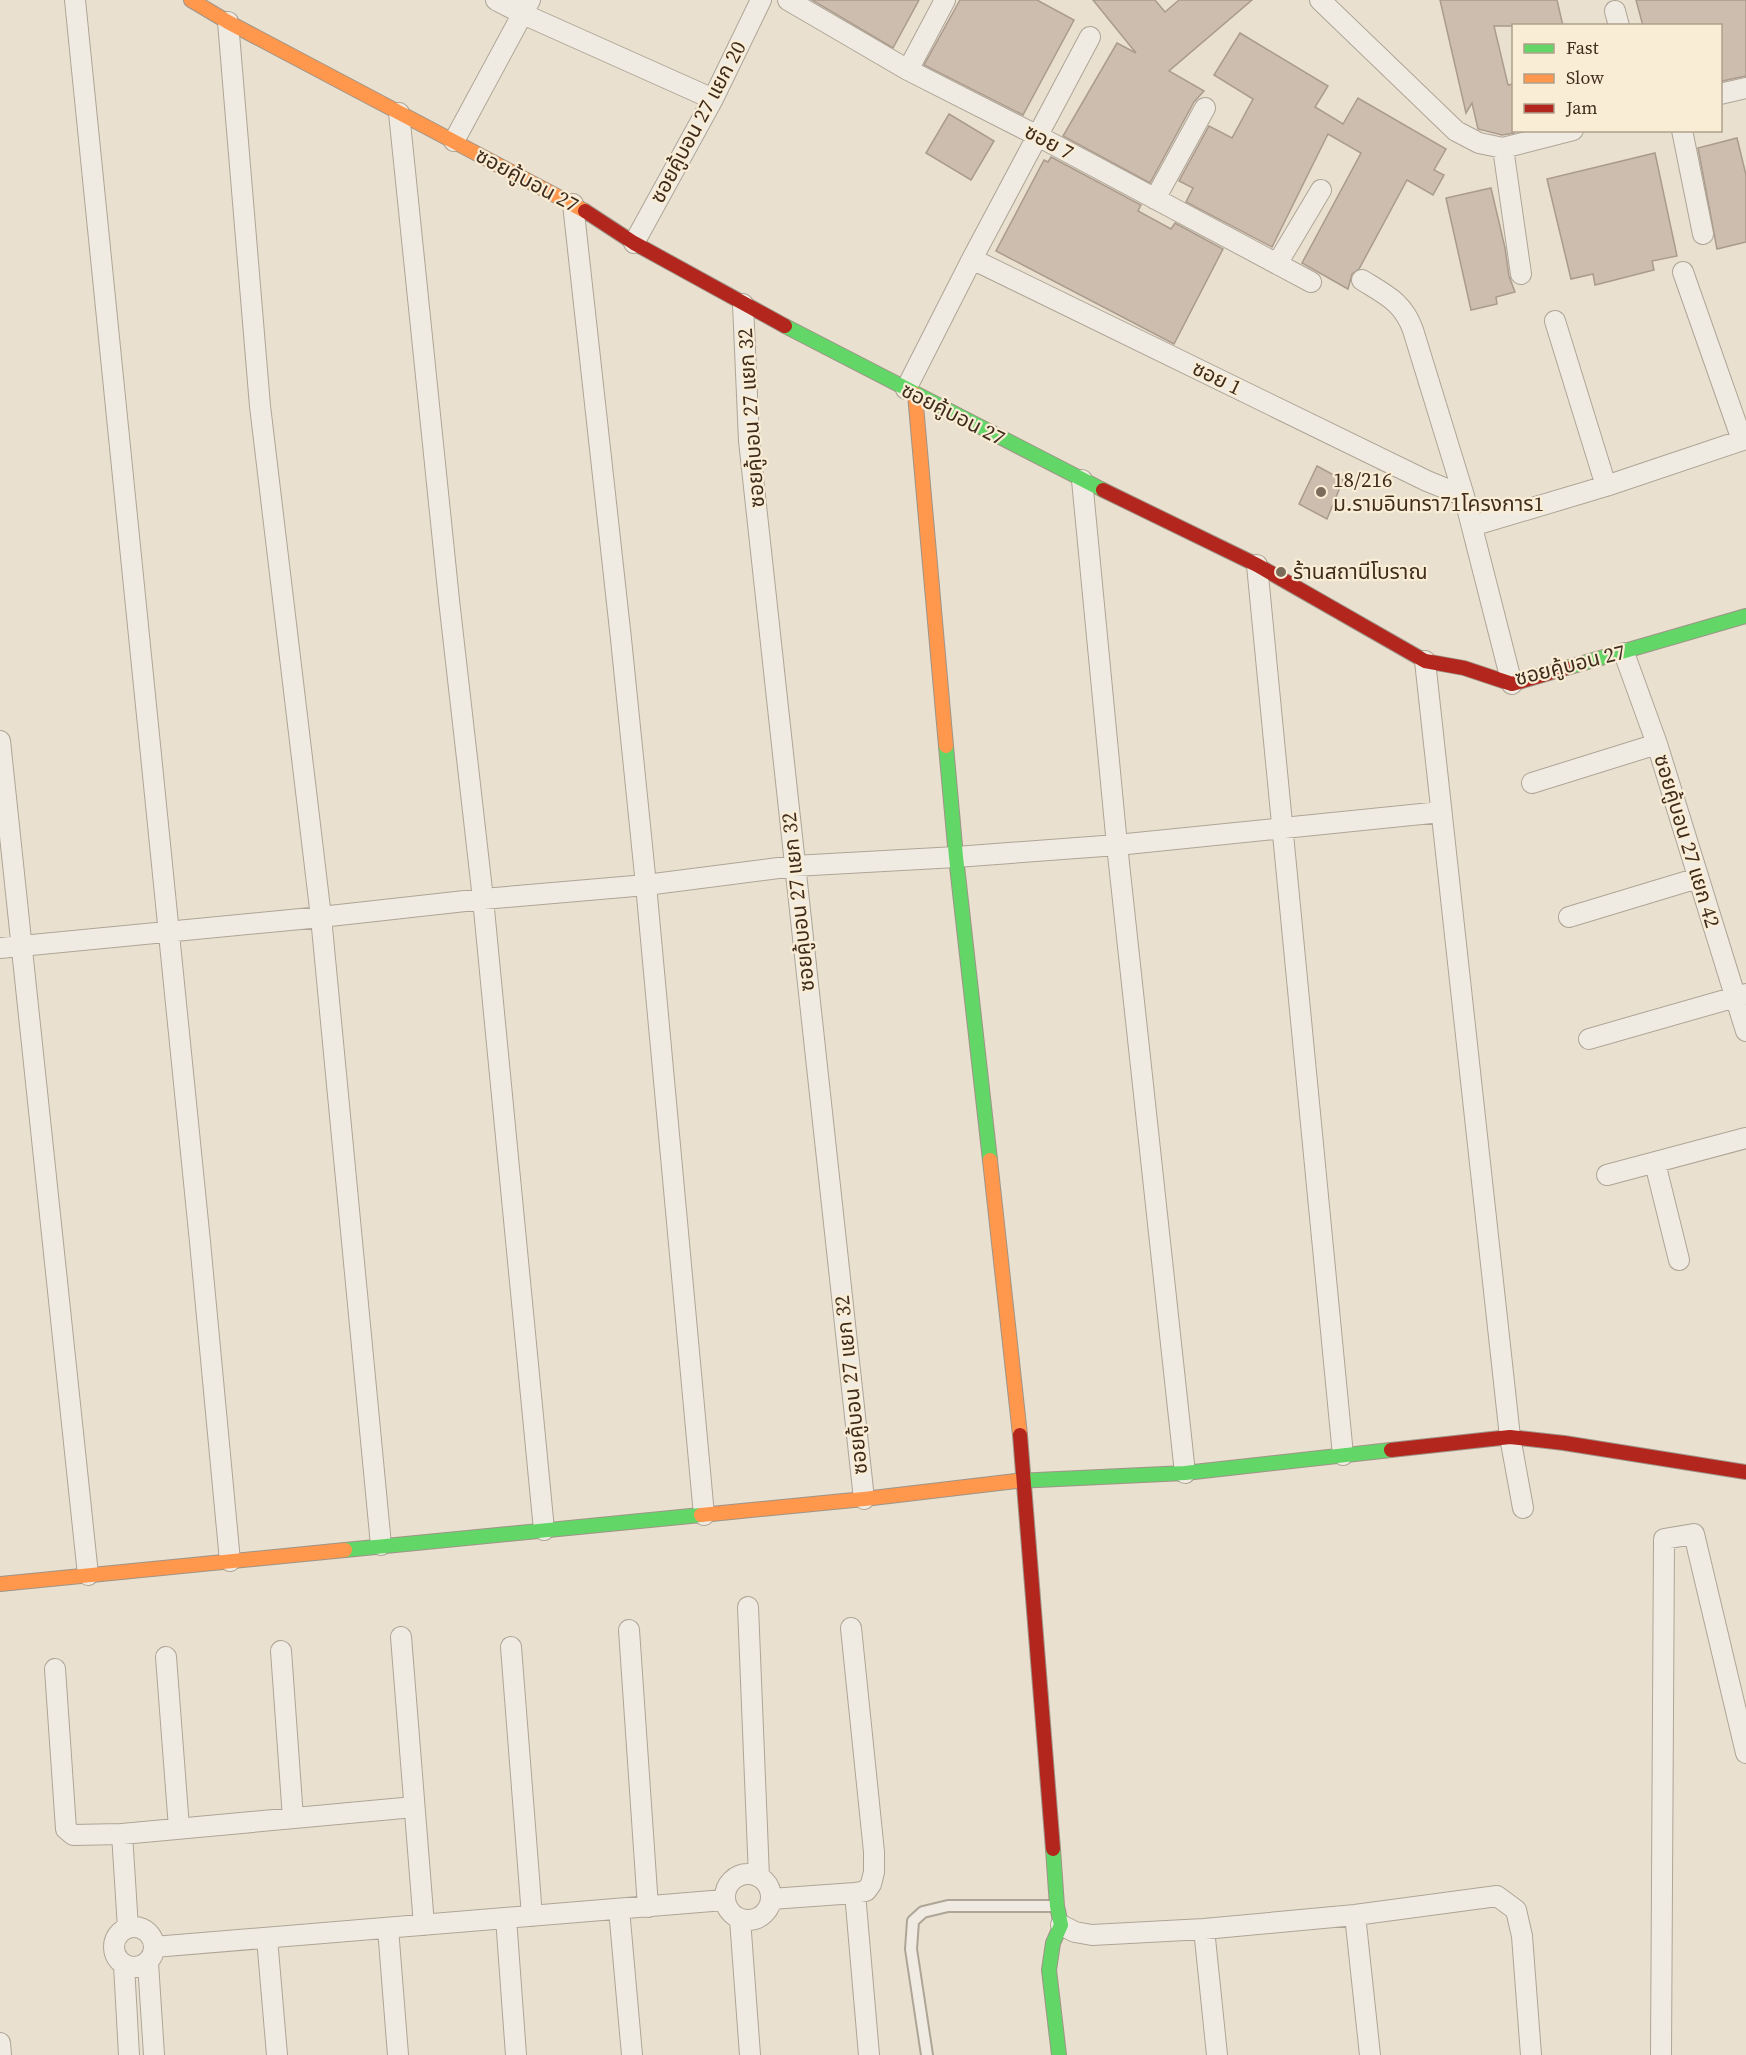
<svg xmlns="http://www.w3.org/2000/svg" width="1746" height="2055" font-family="'Source Serif 4','Noto Sans Thai',serif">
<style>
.building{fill:#cdbdaf;stroke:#aa9b8d;stroke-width:1.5}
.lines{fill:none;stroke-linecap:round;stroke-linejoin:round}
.lane-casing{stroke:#aea597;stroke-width:14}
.street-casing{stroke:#aea597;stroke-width:22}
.fast-casing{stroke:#9e9488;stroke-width:16}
.slow-casing{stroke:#9e9488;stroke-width:16}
.jam-casing{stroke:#9e9488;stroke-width:16}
.lane{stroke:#f0ebe2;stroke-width:10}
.street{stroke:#f0ebe2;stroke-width:20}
.fast{stroke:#63d668;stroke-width:14}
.slow{stroke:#ff974d;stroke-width:14}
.jam{stroke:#b3261e;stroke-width:14}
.poi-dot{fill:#7a6b5b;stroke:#faedd5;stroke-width:2}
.labels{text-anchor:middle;stroke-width:4.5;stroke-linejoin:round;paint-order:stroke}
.street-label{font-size:21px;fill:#3f2c1d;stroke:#faedd5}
.poi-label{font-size:21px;fill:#3f2c1d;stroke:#faedd5;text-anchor:start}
</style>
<rect width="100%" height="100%" fill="#e9e0cf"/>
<path class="building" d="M 812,0 L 919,0 L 893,48 Z
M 960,0 L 1037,0 L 1074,20 L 1023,115 L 924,65 Z
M 1093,0 L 1155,0 L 1165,12 L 1179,0 L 1252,0 L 1169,71 L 1204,91 L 1194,102 L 1150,183 L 1063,136 L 1117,43 L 1136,53 Z
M 1440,0 L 1557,0 L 1563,26 L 1494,26 L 1508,85 L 1514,84 L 1514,133 L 1502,135 L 1478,129 L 1472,103 L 1466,113 Z
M 1636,0 L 1746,0 L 1746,76 L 1722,81 L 1720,73 L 1720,26 L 1643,26 Z
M 1240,33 L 1328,86 L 1315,107 L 1343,124 L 1358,98 L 1446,149 L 1434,170 L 1444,175 L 1433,195 L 1407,180 L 1359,269 L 1352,274 L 1348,289 L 1302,263 L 1361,153 L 1328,134 L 1272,247 L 1186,202 L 1193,188 L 1179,181 L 1209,126 L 1232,138 L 1253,99 L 1214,75 Z
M 949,114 L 994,141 L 971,180 L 926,153 Z
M 1737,138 L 1746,175 L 1746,242 L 1717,249 L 1698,148 Z
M 1655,153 L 1677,256 L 1652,261 L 1654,270 L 1595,285 L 1593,274 L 1571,279 L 1547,179 Z
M 1051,157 L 1141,205 L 1138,211 L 1171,229 L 1175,223 L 1223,249 L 1174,344 L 996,251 L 1044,160 L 1048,162 Z
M 1491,188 L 1505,248 L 1509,276 L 1515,292 L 1496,297 L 1497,304 L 1471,310 L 1446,198 Z
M 1317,466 L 1343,480 L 1327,519 L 1299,504 Z"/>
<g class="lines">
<defs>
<path id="lane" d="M 927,2055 L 911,1949 L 913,1921 L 923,1912 L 948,1906 L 1056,1906"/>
<path id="street" d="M 75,0 L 200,1242 L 230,1561
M 496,0 L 523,14 L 713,99
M 788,0 L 908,70 L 1036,135 L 1311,282
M 1320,0 L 1456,131 L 1479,143 L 1503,148 L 1573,130
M 1615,11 L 1619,26
M 228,22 L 260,406 L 321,917 L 381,1545
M 908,70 L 945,0
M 1720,94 L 1746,88
M 399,113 L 449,600 L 483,899 L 544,1530
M 1682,130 L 1703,234
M 454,141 L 530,0
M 1503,148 L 1521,274
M 1155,199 L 1205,108
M 573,204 L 621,639 L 646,885 L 704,1515
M 634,243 L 713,99 L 761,0
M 972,259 L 1427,481 L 1464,496
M 1277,264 L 1321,190
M 1683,272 L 1742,440
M 1362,280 C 1386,295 1403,302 1413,330 L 1464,496 L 1512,684
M 743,304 L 749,441 L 864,1499
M 1555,321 L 1606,486
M 906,389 L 972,259 L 1090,37
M 1082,480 L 1117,845 L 1185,1473
M 1472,526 L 1606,486 L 1746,439
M 1257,565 L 1343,1455
M 1624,653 L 1657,744 L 1746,1031
M 1425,661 L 1510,1437 L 1523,1508
M 0,741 L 88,1575
M 1532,783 L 1657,744
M 1569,917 L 1698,878
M 0,948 L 321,917 L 483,899 L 646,885 L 794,866 L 956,857 L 1117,845 L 1441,812
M 1589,1039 L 1746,994
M 1655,1163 L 1679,1260
M 1607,1175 L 1746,1138
M 748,1607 L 759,1877
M 629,1630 L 648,1907
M 401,1637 L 424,1925
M 511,1647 L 532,1916
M 281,1651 L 293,1818
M 166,1657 L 179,1828
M 55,1669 L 66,1829 L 73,1835 L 122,1834
M725 1897a23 23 0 1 1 46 0a23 23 0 1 1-46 0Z
M 855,1893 L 869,2055
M 771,1899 L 855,1893 L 866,1891 L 871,1884 L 874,1872 L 874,1852 L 851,1628
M 619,1909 L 632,2055
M 1355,1915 L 1370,2055
M 506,1918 L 516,2055
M 740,1919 L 750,2055
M 1061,1925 L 1075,1932 L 1092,1935 L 1204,1929 L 1355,1915 L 1497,1896 L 1516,1910 L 1522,1936 L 1531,2055
M114 1947a20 20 0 1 1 40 0a20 20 0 1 1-40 0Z
M 128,1928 L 122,1834 L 414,1807
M 388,1928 L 398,2055
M 1204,1929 L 1217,2055
M 267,1938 L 277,2055
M 154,1947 L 724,1900
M 148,1963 L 154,2055
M 124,1965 L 129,2055
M 0,2043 L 1,2055
M 1661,2055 L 1664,1539 L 1694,1534 L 1746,1753"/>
<path id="fast" d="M 785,326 L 1103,490
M 1566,668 L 1746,616
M 946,746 L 956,857 L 990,1160
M 1016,1481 L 1185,1473 L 1391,1450
M 345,1550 L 701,1515
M 1053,1849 L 1057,1906 L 1061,1925 L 1053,1943 L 1049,1970 L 1059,2055"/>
<path id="slow" d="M 191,0 L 228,22 L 585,211
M 915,394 L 946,746
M 990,1160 L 1020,1435
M 701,1515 L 864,1499 L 1016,1481
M 0,1584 L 345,1550"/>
<path id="jam" d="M 585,211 L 634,243 L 785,326
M 1103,490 L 1257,565 L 1425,661 L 1464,668 L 1512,684 L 1566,668
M 1020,1435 L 1053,1849
M 1391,1450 L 1510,1437 L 1564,1443 L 1746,1472"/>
</defs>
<use href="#lane" class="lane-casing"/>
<use href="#street" class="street-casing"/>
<use href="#fast" class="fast-casing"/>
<use href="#slow" class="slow-casing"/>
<use href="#jam" class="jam-casing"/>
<use href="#lane" class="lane"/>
<use href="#street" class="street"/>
<use href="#fast" class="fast"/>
<use href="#slow" class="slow"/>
<use href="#jam" class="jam"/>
</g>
<g class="poi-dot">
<circle cx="1321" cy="492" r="6"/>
<circle cx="1281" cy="572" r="6"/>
</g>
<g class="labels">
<g class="street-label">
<text transform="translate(698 122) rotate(-62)" y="7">ซอยคู้บอน 27 แยก 20</text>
<text transform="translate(1049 142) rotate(28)" y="7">ซอย 7</text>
<text transform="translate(527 180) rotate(28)" y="7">ซอยคู้บอน 27</text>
<text transform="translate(1217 378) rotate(26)" y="7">ซอย 1</text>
<text transform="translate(953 414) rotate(27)" y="7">ซอยคู้บอน 27</text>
<text transform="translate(751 418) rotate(-94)" y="7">ซอยคู้บอน 27 แยก 32</text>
<text transform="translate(1570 665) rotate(-14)" y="7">ซอยคู้บอน 27</text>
<text transform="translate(1687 841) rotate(73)" y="7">ซอยคู้บอน 27 แยก 42</text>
<text transform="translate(798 902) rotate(-96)" y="7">ซอยคู้บอน 27 แยก 32</text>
<text transform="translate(851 1385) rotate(-96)" y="7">ซอยคู้บอน 27 แยก 32</text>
</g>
<g class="poi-label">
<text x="1333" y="487">18/216<tspan x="1333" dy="24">ม.รามอินทรา71โครงการ1</tspan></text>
<text x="1293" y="579">ร้านสถานีโบราณ</text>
</g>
</g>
<rect x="1512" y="24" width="210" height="108" fill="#faedd5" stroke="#afa08b" stroke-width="1.5"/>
<rect x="1524" y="44" width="30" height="9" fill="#63d668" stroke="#afa08b" stroke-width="1.5"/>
<text x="1566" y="54" font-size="18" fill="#3f2c1d">Fast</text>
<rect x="1524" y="74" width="30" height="9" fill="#ff974d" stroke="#afa08b" stroke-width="1.5"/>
<text x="1566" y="84" font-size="18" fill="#3f2c1d">Slow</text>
<rect x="1524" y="104" width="30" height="9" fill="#b3261e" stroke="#afa08b" stroke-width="1.5"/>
<text x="1566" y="114" font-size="18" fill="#3f2c1d">Jam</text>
</svg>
